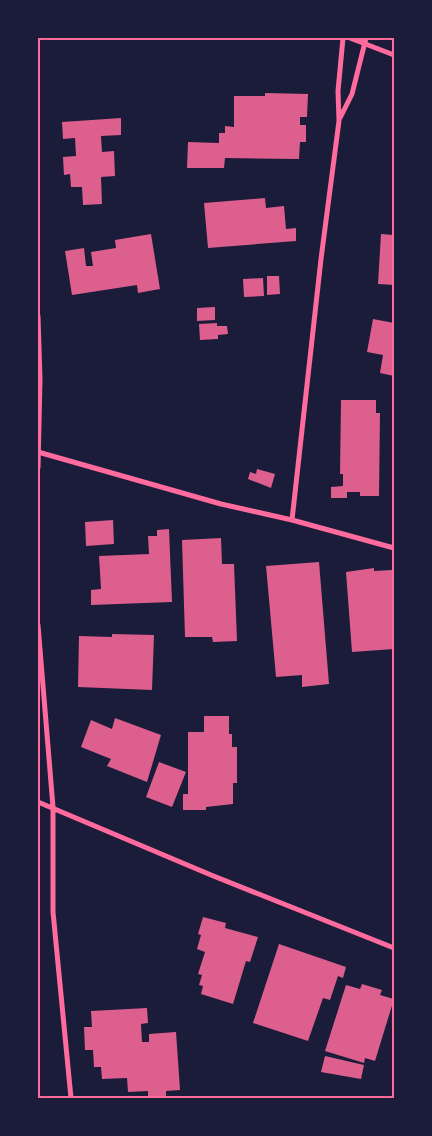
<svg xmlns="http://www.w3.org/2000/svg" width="432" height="1136" font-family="'Sofia Sans Condensed',sans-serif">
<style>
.building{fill:#dd5f8e}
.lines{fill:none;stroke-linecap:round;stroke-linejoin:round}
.minor{stroke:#ff6b9d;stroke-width:5}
.neatline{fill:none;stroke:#ff6b9d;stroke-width:2}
</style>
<rect width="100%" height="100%" fill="#1b1b3a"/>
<path class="building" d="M 265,93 L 308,94 L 307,117 L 300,117 L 300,125 L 306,125 L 306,142 L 300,142 L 299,159 L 225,158 L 224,168 L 187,168 L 188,142 L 219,143 L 219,133 L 225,133 L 225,126 L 234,127 L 234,96 L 265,96 Z
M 121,118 L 121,135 L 101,136 L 102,152 L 114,151 L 115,176 L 101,177 L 102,204 L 83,205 L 82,187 L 71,187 L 70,174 L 64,175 L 63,157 L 76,156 L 75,138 L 63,139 L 62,122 Z
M 265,198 L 266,208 L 284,206 L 286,229 L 296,228 L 296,241 L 208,248 L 204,203 Z
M 151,234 L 160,289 L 138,293 L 137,285 L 72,295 L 65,251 L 84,248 L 86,266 L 93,266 L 91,252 L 116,248 L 115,240 Z
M 381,234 L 394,235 L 394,285 L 378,284 Z
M 267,276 L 279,276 L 280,294 L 267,295 Z
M 263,278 L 264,296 L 244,297 L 243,279 Z
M 215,307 L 215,320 L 197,321 L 197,308 Z
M 373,319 L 394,323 L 394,376 L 380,373 L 383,355 L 367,352 Z
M 217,323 L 217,326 L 227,326 L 228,334 L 218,335 L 218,339 L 200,340 L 199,324 Z
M 341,400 L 376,400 L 376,413 L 380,413 L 379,496 L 360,496 L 360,492 L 347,492 L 347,498 L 331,498 L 331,487 L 343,486 L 343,474 L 340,474 Z
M 257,469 L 275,474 L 271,488 L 248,479 L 250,472 L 256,474 Z
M 113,520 L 114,544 L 86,546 L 85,522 Z
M 169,529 L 172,602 L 91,605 L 91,590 L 101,589 L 99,556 L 149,554 L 148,536 L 157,536 L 157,530 Z
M 221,538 L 222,564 L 234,564 L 237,641 L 213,642 L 212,637 L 185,637 L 182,540 Z
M 319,562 L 329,684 L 302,687 L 302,675 L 276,677 L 266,566 Z
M 374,568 L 374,571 L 392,570 L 394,649 L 352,652 L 346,572 Z
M 112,634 L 154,635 L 152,690 L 78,687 L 79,636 L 112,637 Z
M 204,716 L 229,716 L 229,734 L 232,734 L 232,747 L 237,747 L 237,783 L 233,783 L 233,804 L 206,807 L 206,810 L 183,810 L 183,794 L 188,794 L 188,732 L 204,732 Z
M 115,718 L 161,735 L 147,782 L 107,766 L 111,759 L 81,747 L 91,720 L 112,729 Z
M 159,762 L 186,772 L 172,807 L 146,797 Z
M 203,917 L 226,923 L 225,928 L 258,937 L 250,962 L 246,961 L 233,1004 L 201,994 L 203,986 L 199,985 L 202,975 L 198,974 L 205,952 L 197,949 L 201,935 L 198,934 Z
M 279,944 L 346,967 L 343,978 L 338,976 L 330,1000 L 323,998 L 308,1041 L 253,1023 Z
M 362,984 L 382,990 L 380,995 L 394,999 L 375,1061 L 365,1058 L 364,1063 L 325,1051 L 346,985 L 360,989 Z
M 147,1008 L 148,1023 L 141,1024 L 142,1042 L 149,1042 L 149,1034 L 176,1032 L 180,1090 L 166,1091 L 166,1098 L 148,1098 L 148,1091 L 128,1092 L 127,1078 L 102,1079 L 101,1067 L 94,1067 L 93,1050 L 85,1050 L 84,1027 L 92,1027 L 91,1011 Z
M 325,1056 L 364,1065 L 361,1079 L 321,1072 Z"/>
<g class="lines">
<path class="minor" d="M 350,38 L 394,55
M 340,118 L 352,94 L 366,38
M 38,316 L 40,379 L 38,468
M 38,452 L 221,504 L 292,520 L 394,548
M 292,520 L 321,259 L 339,121 L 338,91 L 343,38
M 38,625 L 53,807 L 53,912 L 71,1098
M 38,802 L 211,875 L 394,948"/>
</g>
<rect width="432" height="1136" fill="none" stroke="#1b1b3a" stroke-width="78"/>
<rect x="39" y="39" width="354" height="1058" class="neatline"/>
</svg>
